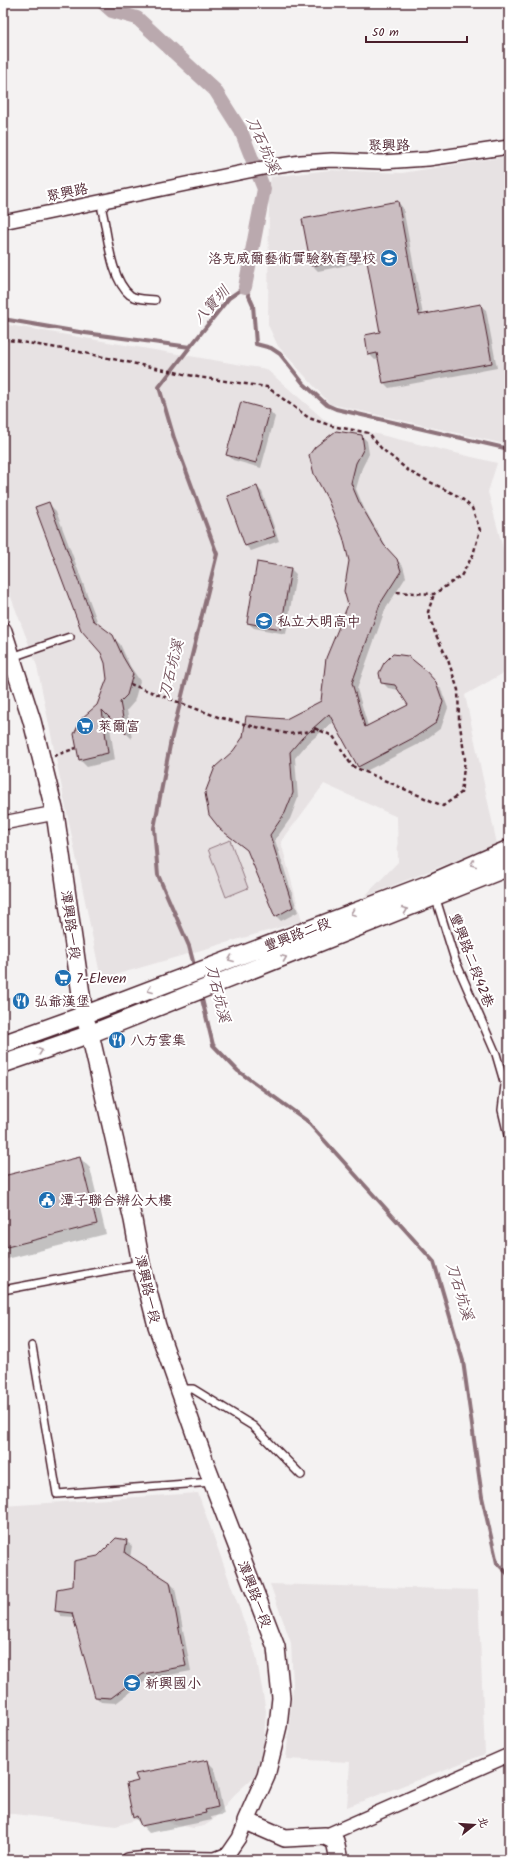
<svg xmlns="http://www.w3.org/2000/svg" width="512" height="1863" font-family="Kalam,'LXGW WenKai TC',sans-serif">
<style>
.built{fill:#e7e2e3}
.green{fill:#dbd2d5;stroke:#927880}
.shadow{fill:#0003}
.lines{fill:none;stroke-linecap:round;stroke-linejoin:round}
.stream{stroke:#8d727a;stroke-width:4}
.canal{stroke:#baa9ae;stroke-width:14}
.building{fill:#cabdc1;stroke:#4a1f2b}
.service-casing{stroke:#4a1f2b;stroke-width:10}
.minor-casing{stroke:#4a1f2b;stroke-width:16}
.tertiary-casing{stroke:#4a1f2b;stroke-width:20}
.path{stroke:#4a1f2b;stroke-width:2.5;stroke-dasharray:4 3;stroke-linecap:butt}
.service{stroke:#fff;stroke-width:7}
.minor{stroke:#fff;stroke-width:13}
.tertiary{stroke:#fff;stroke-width:17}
.oneway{stroke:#ae9aa0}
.labels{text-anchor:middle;stroke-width:4;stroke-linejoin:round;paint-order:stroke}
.street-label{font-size:14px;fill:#4a1f2b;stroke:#fff}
.poi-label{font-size:14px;fill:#4a1f2b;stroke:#fff;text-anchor:start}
.water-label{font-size:15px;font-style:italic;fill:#714f59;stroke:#fff}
</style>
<rect width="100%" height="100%" fill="#f4f2f2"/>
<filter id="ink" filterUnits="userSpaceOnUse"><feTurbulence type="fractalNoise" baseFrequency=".025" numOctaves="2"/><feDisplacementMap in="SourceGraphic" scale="8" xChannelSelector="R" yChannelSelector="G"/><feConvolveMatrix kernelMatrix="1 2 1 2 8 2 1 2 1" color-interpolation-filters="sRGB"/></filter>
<g filter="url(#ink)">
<path class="built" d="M 509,156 L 509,445 L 330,404 L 278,346 L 268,325 L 269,190 L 271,177 L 330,170 L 402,173 Z
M 3,324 L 266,369 L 327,422 L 497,463 L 488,492 L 509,571 L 509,670 L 465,695 L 497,844 L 364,897 L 398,862 L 397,817 L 324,784 L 281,842 L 302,921 L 101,979 L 37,666 L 3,576 Z
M 198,1493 L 256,1655 L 266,1711 L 263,1751 L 256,1775 L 233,1796 L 212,1821 L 204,1826 L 193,1828 L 148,1818 L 142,1818 L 116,1826 L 6,1813 L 3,1789 L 3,1506 Z
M 270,1584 L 478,1590 L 485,1754 L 347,1807 L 350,1762 L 286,1759 L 293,1685 L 291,1643 Z"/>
<path class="green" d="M 230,840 L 248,888 L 226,897 L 208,849 Z"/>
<path class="shadow" d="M 398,202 L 403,208 L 423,315 L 480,305 L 486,310 L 497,368 L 389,388 L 384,383 L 380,359 L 375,360 L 369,354 L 381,333 L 368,261 L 318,271 L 312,265 Z
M 241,403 L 270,411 L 275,417 L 261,468 L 233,460 L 227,454 Z
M 362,436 L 367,441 L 369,454 L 362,468 L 356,489 L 364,508 L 389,552 L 403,566 L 406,577 L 385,610 L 357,689 L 368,726 L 410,706 L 399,690 L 388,688 L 382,682 L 430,676 L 441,689 L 448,708 L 441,728 L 421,743 L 364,772 L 359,766 L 334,721 L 307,744 L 295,758 L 298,798 L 290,819 L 275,840 L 298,912 L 281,921 L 276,916 L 248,851 L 227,835 L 286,720 L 321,702 L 349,605 L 350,561 L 344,537 L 328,497 Z
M 257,487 L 262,492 L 279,541 L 251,551 L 246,546 Z
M 49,504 L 56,511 L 99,626 L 120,644 L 130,666 L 140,681 L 134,702 L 127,710 L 132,739 L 108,715 L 115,760 L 87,767 L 80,760 L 75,734 L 98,706 L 108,679 L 106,663 Z
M 291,569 L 296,574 L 286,634 L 254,628 L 248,623 Z
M 80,1158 L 90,1168 L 106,1234 L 3,1260 L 3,1177 Z
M 126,1541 L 132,1546 L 130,1558 L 170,1583 L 175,1588 L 191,1671 L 148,1679 L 116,1703 L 101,1702 L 96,1697 L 75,1617 L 61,1616 L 56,1610 L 98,1556 Z
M 207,1761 L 214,1768 L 224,1814 L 211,1817 L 212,1820 L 149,1833 L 134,1817 L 139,1781 Z"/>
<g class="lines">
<path class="stream" d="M 3,319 L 85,333 L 190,347 L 229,298 L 245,287 L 253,305 L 256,344 L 271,348 L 280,354 L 303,383 L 327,405 L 336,409 L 509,449
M 190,347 L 159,387 L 174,438 L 217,554 L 171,740 L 154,828 L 158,875 L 189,946 L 195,969
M 201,995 L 213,1045 L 238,1071 L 306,1120 L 434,1262 L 463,1361 L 482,1497 L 497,1563 L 509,1575"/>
<path class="canal" d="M 103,3 L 112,11 L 137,18 L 215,90 L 241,131 L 264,189 L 245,287"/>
</g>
<path class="building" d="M 398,201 L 419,315 L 481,304 L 492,363 L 383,383 L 377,353 L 368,355 L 365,335 L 380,332 L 366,256 L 311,266 L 302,219 Z
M 241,402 L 270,410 L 256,463 L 226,455 Z
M 336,431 L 362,435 L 364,448 L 356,463 L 351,483 L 359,502 L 384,545 L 397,559 L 401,571 L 380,604 L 352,683 L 365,727 L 408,705 L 395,685 L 381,683 L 379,673 L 384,663 L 393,654 L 408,656 L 424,669 L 436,682 L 443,702 L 436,723 L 415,737 L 358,767 L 329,714 L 302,738 L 290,752 L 293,793 L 285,813 L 270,835 L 293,907 L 275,917 L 247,850 L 220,829 L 209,815 L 205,793 L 215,767 L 233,751 L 243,737 L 246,716 L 286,719 L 321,701 L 326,658 L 348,605 L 344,591 L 349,561 L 343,537 L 327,498 L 314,474 L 309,455 L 315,447 Z
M 257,486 L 275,536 L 245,546 L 227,496 Z
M 49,502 L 93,620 L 113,635 L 123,657 L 133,674 L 127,695 L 120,702 L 126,734 L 102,710 L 108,753 L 79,760 L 74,734 L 82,718 L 97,705 L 107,679 L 105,663 L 101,653 L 81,630 L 35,507 Z
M 257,562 L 291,568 L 281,629 L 247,623 Z
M 80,1157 L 97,1224 L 3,1248 L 3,1176 Z
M 116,1538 L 127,1540 L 125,1553 L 170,1582 L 186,1666 L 143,1674 L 111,1698 L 95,1697 L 72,1613 L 55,1611 L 57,1589 L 73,1586 L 74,1561 L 98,1556 Z
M 208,1760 L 218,1807 L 205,1810 L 206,1813 L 141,1826 L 137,1816 L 133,1818 L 126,1784 L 138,1781 L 135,1774 Z"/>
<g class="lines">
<defs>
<path id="service" d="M 108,200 L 102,210 C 108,234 110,279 130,295 C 137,300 147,299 155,300
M 12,657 L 70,637
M 435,896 L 455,960 L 496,1054 L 505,1085 L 502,1110 L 509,1139
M 3,1290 L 140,1264
M 32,1346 L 57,1494 L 212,1482
M 180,1389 L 193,1389 L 253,1426 L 301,1475"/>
<path id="minor" d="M 3,222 L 268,167 L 301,162 L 332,160 L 382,162 L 428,159 L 509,147
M 3,823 L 55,813
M 325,1836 L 509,1755
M 128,1860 L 148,1858 L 215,1859 L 228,1854 L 239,1838 L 246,1821"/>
<path id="tertiary" d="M 3,631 L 32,721 L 55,813 L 84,1015 L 90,1034 L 133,1220 L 141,1264 L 157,1326 L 207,1468 L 276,1647 L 281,1698 L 278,1726 L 266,1776 L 246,1821 L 285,1838 L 325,1836 L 335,1841 L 339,1860
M 3,1044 L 84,1015 L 431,883 L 509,849
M 3,1064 L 90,1034 L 509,867"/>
</defs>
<use href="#service" class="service-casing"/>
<use href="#minor" class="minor-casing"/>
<use href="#tertiary" class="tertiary-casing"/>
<path class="path" d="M 3,339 L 75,351 L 198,377 L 267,387 L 309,418 L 332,426 L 369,433 L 381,448 L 410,472 L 460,497 L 472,508 L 480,530 L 473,555 L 461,576 L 434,594 L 394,592
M 130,684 L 218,717 L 252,726 L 289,734 L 319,730
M 314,728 L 333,736 L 352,766 L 443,806 L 461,793 L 465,759 L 459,719 L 458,690 L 448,660 L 435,633 L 428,612 L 434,594
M 54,756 L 76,748"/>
<use href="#service" class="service"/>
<use href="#minor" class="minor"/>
<use href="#tertiary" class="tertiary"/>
</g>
<defs><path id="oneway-chevron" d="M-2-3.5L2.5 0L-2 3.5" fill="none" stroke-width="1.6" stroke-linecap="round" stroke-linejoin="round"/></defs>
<g class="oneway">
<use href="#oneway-chevron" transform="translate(473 864) rotate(157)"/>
<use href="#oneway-chevron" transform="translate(405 910) rotate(-22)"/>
<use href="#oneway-chevron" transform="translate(353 913) rotate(159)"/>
<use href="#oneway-chevron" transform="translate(284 958) rotate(-22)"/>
<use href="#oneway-chevron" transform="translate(231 959) rotate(159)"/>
<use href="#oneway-chevron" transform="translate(150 990) rotate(159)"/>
<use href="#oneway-chevron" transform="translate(40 1051) rotate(-19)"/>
</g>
</g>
<defs>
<symbol id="university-disc" viewBox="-11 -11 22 22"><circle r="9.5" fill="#1f6fb2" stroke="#fff"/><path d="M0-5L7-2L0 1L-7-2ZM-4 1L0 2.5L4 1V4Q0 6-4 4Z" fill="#fff"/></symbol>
<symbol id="school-disc" viewBox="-11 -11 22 22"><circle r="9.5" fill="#1f6fb2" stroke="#fff"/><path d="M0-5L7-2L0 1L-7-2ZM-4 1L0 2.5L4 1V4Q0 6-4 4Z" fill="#fff"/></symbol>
<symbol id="supermarket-disc" viewBox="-11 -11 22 22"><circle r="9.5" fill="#1f6fb2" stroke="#fff"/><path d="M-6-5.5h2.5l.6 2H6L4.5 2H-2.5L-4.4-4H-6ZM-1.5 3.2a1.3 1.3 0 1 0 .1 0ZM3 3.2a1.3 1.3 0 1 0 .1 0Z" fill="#fff"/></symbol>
<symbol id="restaurant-disc" viewBox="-11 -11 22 22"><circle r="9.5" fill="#1f6fb2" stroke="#fff"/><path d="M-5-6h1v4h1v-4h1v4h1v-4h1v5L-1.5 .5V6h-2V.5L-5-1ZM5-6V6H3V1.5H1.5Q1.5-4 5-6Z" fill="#fff"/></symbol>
<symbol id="civic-disc" viewBox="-11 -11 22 22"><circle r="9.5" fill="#1f6fb2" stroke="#fff"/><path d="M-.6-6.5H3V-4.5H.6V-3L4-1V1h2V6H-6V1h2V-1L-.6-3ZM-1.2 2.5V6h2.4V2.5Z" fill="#fff"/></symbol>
</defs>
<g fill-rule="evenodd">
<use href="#university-disc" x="379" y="248" width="20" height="20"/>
<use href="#school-disc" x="254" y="611" width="20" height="20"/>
<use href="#supermarket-disc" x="75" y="716" width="20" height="20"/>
<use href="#supermarket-disc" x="53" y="968" width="20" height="20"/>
<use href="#restaurant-disc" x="11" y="991" width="20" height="20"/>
<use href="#restaurant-disc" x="107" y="1030" width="20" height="20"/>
<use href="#civic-disc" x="37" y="1190" width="20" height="20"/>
<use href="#school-disc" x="122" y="1673" width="20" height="20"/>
</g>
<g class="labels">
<g class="street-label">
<text transform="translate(389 145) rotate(-1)" y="5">聚興路</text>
<text transform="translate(67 192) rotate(-12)" y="5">聚興路</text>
<text transform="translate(71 925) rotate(82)" y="5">潭興路一段</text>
<text transform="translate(297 934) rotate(-21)" y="5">豐興路二段</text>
<text transform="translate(472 960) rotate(69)" y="5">豐興路二段42巷</text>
<text transform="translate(148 1289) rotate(77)" y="5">潭興路一段</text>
<text transform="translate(255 1594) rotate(69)" y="5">潭興路一段</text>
</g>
<g class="poi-label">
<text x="376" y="263" text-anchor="end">洛克威爾藝術實驗教育學校</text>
<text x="277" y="626">私立大明高中</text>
<text x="98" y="731">萊爾富</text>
<text x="76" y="983">7-Eleven</text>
<text x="34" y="1006">弘爺漢堡</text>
<text x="130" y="1045">八方雲集</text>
<text x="60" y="1205">潭子聯合辦公大樓</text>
<text x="145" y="1688">新興國小</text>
</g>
<g class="water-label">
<text transform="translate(263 144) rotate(66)" y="5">刀石坑溪</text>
<text transform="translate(211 305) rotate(-48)" y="5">八寶圳</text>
<text transform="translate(171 669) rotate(-76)" y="5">刀石坑溪</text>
<text transform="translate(218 993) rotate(76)" y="5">刀石坑溪</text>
<text transform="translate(460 1291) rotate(73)" y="5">刀石坑溪</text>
</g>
</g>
<rect width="512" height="1863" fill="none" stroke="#fff" stroke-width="16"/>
<rect x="8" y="8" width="496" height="1847" fill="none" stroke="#4a1f2b" stroke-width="1.5" filter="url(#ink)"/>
<g transform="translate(474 1825) rotate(73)" stroke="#ffffff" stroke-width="3" paint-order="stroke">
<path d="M0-3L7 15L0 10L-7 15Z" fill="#4a1f2b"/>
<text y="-6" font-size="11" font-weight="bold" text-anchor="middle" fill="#4a1f2b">北</text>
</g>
<path d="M366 36v6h101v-6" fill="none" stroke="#4a1f2b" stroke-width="2"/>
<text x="372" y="36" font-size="12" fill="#4a1f2b" stroke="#ffffff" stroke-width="3" paint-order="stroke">50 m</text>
</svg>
